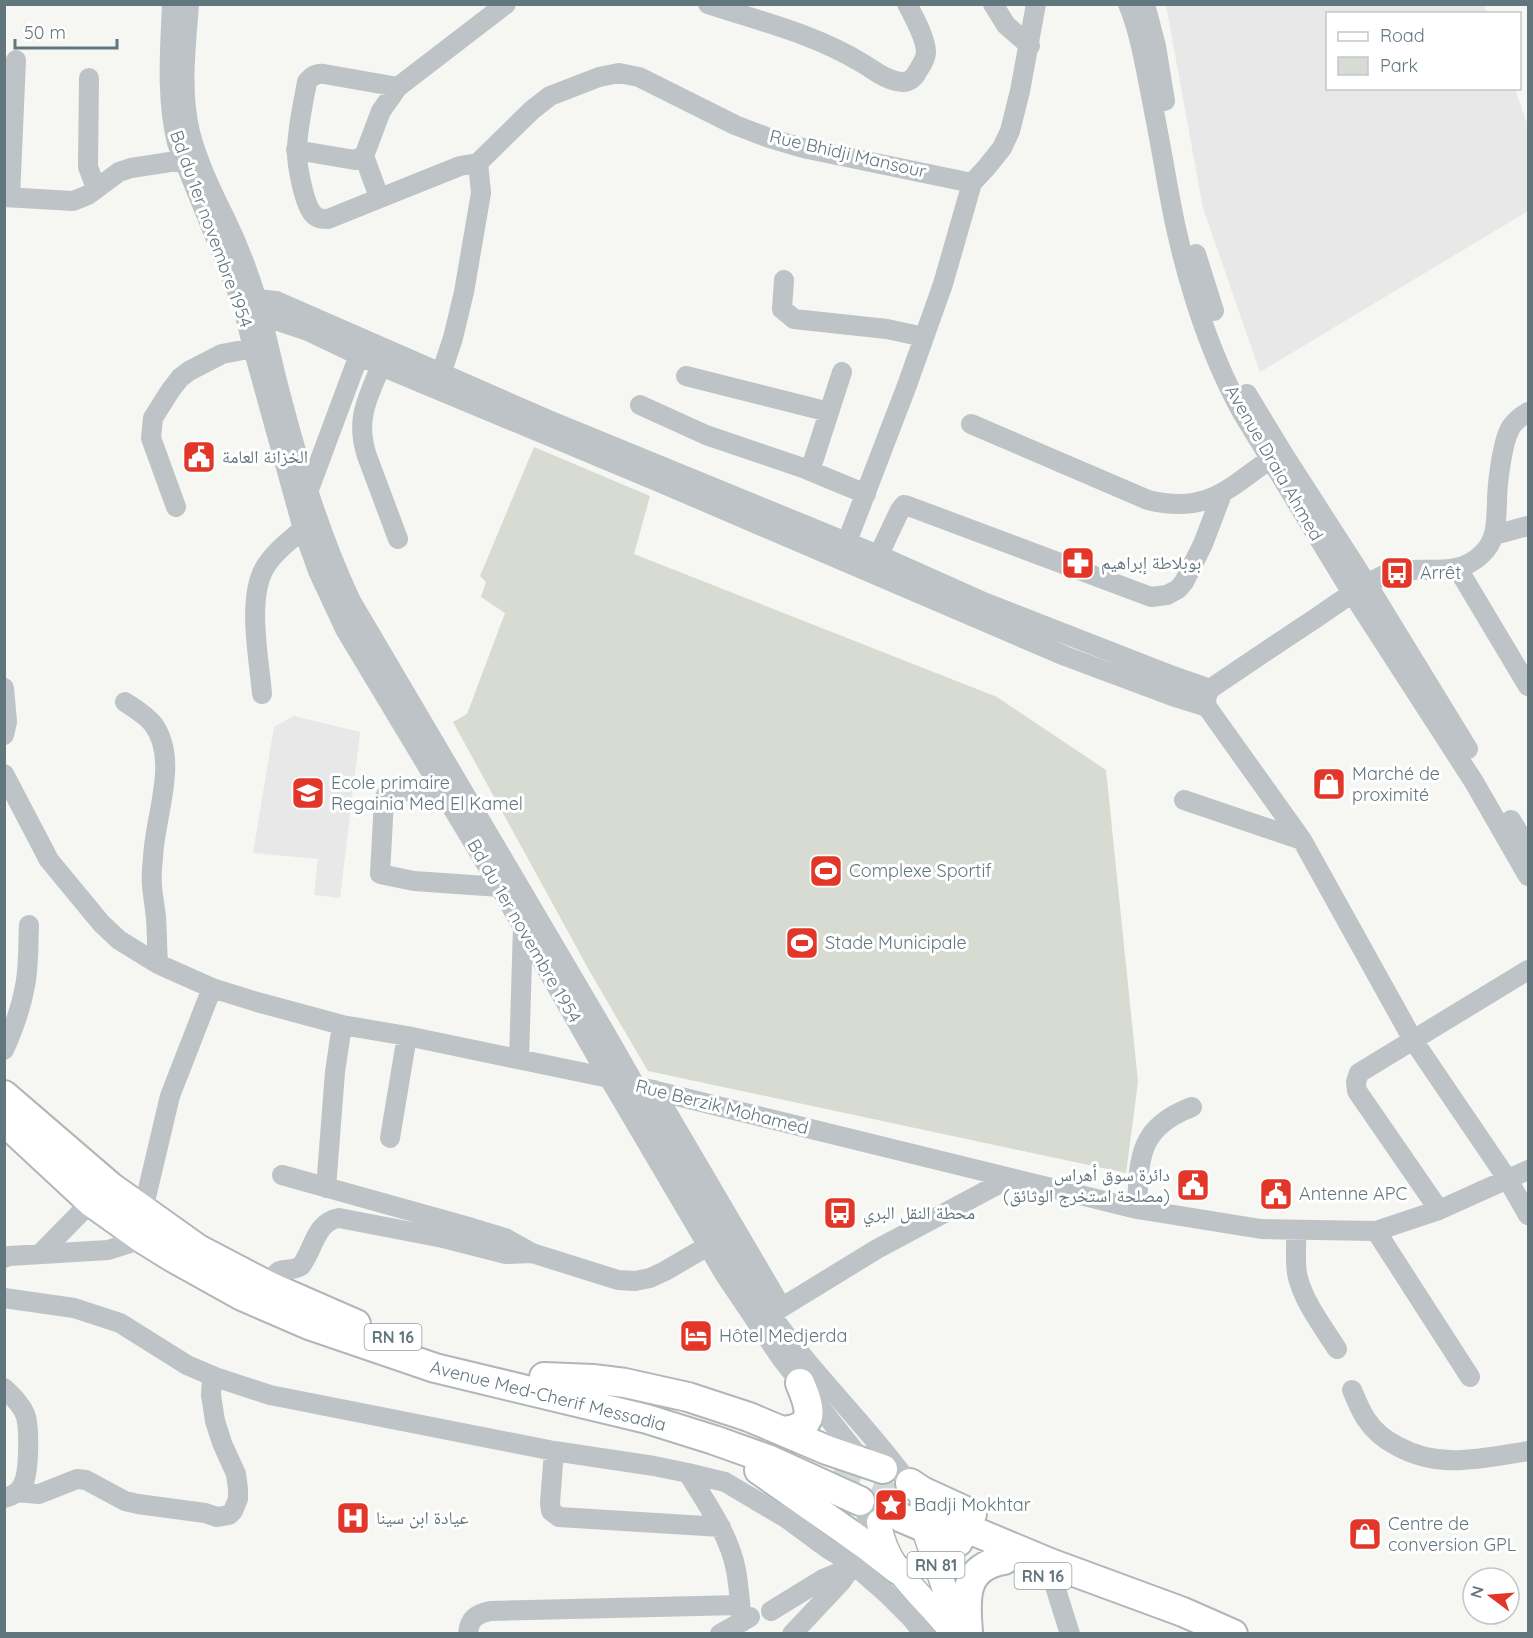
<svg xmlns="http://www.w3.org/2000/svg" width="1533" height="1638" font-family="Quicksand,'Noto Naskh Arabic',sans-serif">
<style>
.built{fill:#e7e8e7}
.green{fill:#d7dbd2}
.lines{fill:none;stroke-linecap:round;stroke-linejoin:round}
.highway-tunnel{stroke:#d1d6d6;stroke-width:28;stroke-dasharray:28 14;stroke-linecap:butt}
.major-casing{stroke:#b1b7ba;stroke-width:27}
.highway-casing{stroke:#b1b6b9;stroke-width:32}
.minor{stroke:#bdc3c6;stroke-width:20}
.major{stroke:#fff;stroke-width:24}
.highway{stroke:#fff;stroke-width:28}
.labels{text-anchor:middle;stroke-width:6;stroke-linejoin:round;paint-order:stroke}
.shield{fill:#fff;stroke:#919fa5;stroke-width:1.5}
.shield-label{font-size:16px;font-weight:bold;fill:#62767e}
.street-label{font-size:18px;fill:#62767e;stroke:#fff}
.poi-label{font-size:18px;fill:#62767e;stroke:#fff;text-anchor:start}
</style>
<rect width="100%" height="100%" fill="#f6f6f3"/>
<path class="built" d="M 1166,5 L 1484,5 L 1487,13 L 1328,14 L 1328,88 L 1515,89 L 1528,126 L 1528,211 L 1260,372 L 1203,208 Z
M 294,716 L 360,732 L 340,898 L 314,895 L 318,859 L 253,853 L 274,727 Z"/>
<path class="green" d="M 534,447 L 650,496 L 634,554 L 997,697 L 1106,770 L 1138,1082 L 1126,1173 L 648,1071 L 590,972 L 453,722 L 467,714 L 505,613 L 481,597 L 486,582 L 480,576 Z"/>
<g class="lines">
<path class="highway-tunnel" d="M 833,1473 L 940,1517"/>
<defs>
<path id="major" d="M 922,1491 L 924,1529 L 944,1587 L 967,1631
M 879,1522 C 885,1572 926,1596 953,1634"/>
<path id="highway" d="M 4,1095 L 111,1187 L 198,1249 L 269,1286 L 356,1324
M 4,1121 L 91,1202 L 143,1239 L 172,1257 L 242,1296 L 309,1325 L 435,1368 L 647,1419 L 714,1440 L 770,1460 L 860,1501
M 544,1377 L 593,1379 L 625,1383 L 688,1397 L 749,1417 L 827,1450 L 883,1469
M 782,1431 C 817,1428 811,1409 800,1383
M 759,1470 L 866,1545 L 898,1570
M 910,1483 L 922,1491 L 972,1514
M 940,1517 L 1050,1563 L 1183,1612 L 1233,1634
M 902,1518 L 958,1542
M 968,1632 C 965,1598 963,1567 1004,1560"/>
</defs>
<use href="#major" class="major-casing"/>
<use href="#highway" class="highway-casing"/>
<path class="minor" d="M 172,4 C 170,51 166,97 177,143 L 242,303 L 253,348 L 303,529 L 318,571 L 345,629 L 500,887 L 609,1078 L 725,1275 L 781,1358 L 864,1463
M 189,4 C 186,47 180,90 190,132 C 198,163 212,192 226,220 C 238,245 248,271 256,297 C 264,324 270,353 277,381 C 296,455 318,531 351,601 C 433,742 517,881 599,1022 C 656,1119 707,1219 770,1313 C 809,1370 860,1418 902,1474
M 708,4 C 762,22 812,33 862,63 C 874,70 888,82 903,82 C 909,82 915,77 917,72 C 921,66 926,59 926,51 C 925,37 914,17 907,4
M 993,4 L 1006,25 L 1030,46
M 1128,4 C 1138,28 1143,55 1148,80 C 1155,116 1162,152 1168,188 C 1181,263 1206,348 1243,414 L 1352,593 L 1474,782 L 1528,876
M 1145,4 L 1156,46 L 1165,101
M 89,78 L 88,167 L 96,188
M 398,87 L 324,74 C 316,73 312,76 307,82 C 303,104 298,126 297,148 C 296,162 304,206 314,215 C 318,219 323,219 328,219 L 460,166 L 478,163
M 296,150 L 355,160 L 364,156 L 381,111 L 398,87 L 506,4
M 364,156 L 379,197
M 4,197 L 73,201 L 88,195 L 119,172 L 131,168 L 183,160
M 10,197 L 16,60
M 1196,254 L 1214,311
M 784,280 L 782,309 L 794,319 L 887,329 L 924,337
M 246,302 L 257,299 L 276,301 L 546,419 L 878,555 L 981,601 L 1173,676 L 1210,689
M 250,321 L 261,318 L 275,320 L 308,331 L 381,366 L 659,482 L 1065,656 L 1172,696 L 1207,707
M 381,366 C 367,399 355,420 367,456 L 398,539
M 441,374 L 453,338 L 464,292 L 481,193 L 478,163 L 532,110 L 550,96 L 599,77 L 619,73 L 639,77 L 735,125 L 769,138 L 803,148 L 972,183
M 686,376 L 829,412
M 1247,394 L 1284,455 L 1367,584 L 1468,749
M 640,405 L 706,435 L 803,468 L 866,494
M 1528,412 C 1523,415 1515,421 1511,427 C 1502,442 1497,485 1497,503 C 1496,522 1497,540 1482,554 C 1454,582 1416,561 1382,576 C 1358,588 1335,605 1313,620 C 1278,643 1244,666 1210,689 L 1206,698 L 1207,707 L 1302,840 L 1413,1040 L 1508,1180 L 1528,1215
M 971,424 L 1148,500 C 1205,514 1226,491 1270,459
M 810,471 L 842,372
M 308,492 L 359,355
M 176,507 L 151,438 L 153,418 L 170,391 L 180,378 L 189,371 L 222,354 L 253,348
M 1494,535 L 1528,526
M 843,552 L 906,388 L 943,284 L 972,183 L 986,168 L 1002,148 L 1010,131 L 1020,91 L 1036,4
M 874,565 L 900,510 L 904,505 L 908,506 L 1151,597 L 1167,595 L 1178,589 L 1184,582 L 1203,544 L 1222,494
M 1458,569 L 1528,686
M 4,688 L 7,722 L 4,735
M 262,694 C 259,658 247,601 264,569 C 273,553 289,541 303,529
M 125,702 C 134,708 146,715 153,724 C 180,760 154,818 153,858 C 152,868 151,877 152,886 C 153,897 155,907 156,918 C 157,933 157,948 158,964
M 4,774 L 49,860 L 101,923 L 119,940 L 158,964 L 212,988 L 257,1002 L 342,1025 L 407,1036 L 609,1078 L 636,1086 L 1137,1209 L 1261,1229 L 1376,1231 L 1439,1210 L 1528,1170
M 452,792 L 394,791 L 387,793 L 384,800 L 380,874 L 414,881 L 500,887
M 1184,800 L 1302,840
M 1511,820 L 1528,848
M 4,1050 C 13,1030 21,1008 25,986 C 29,966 28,945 29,925
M 519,1059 L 523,927
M 654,1090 L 779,1303
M 390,1138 L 407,1036
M 282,1175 L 472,1228 L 505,1238 L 532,1253 L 618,1280 L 635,1281 L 650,1278 L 665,1271 L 708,1246
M 326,1188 L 335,1072 L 342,1025
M 1137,1209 C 1139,1158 1138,1127 1192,1107
M 143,1210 L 170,1096 L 212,988
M 1439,1210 L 1357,1091 L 1356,1082 L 1359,1073 L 1528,970
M 1296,1230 C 1297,1246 1294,1263 1298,1278 C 1305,1304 1323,1327 1337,1349
M 1376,1231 L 1470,1377
M 40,1254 L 91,1202
M 4,1258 L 9,1256 L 108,1250 L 143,1239
M 269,1286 C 280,1261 284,1275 301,1266 C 314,1249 315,1222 339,1218 L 443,1238 L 506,1254 L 532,1253
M 4,1298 L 74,1308 L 120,1323 L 187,1365 L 215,1377 L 270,1395 L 554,1451 L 654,1466 L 688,1473 L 725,1482 L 786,1518 L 828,1549 L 853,1564 L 887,1594 L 912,1619 L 924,1634
M 771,1314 L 877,1249 L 1010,1178
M 4,1388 C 12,1396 21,1404 25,1414 C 30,1426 29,1473 23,1484 C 20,1492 12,1496 4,1498
M 1352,1390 C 1356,1399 1360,1410 1366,1419 C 1374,1431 1385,1440 1397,1446 C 1440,1470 1483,1458 1528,1451
M 554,1451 L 550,1503 L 551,1511 L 559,1517 L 721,1527
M 688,1473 C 706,1503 729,1534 736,1570 C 739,1587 740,1604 742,1622
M 17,1492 L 39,1494 L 77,1479 L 86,1480 L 125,1501 L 138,1504 L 205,1513 L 217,1517 L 229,1515 L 233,1511 L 238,1499 L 238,1489 L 236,1474 L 222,1443 L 215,1421 L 211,1395 L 212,1379 L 215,1377
M 1053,1580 L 1070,1634
M 771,1611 L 823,1579 L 850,1568
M 468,1634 C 469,1619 476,1614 490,1611 L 740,1605
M 720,1634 L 750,1617
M 792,1634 L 841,1582 L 863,1550 L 868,1536 L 869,1524 L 866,1514"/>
<use href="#major" class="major"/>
<use href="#highway" class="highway"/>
</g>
<defs>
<symbol id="civic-square" viewBox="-11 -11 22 22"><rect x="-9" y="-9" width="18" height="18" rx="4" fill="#e23628" stroke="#fff"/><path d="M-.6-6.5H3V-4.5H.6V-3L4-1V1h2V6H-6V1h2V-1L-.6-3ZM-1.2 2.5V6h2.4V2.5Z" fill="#fff"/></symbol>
<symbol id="pharmacy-square" viewBox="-11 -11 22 22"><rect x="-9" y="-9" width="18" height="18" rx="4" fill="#e23628" stroke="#fff"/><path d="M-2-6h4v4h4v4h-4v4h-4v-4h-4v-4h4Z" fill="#fff"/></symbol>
<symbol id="bus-square" viewBox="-11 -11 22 22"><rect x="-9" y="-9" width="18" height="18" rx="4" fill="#e23628" stroke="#fff"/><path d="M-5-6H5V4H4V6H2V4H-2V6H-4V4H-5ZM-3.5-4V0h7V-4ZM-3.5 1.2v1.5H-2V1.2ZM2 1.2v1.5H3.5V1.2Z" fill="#fff"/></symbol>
<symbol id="shop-square" viewBox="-11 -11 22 22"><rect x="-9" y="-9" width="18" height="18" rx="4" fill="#e23628" stroke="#fff"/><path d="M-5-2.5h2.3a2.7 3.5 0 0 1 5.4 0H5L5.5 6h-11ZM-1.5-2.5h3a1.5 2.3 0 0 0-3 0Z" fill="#fff"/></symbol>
<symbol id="school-square" viewBox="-11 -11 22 22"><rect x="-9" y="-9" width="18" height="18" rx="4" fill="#e23628" stroke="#fff"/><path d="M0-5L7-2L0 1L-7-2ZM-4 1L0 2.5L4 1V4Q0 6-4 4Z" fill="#fff"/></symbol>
<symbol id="stadium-square" viewBox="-11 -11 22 22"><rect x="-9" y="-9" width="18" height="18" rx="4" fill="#e23628" stroke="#fff"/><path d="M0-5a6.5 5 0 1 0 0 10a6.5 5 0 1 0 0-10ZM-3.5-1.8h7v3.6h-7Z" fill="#fff"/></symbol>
<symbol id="hotel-square" viewBox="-11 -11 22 22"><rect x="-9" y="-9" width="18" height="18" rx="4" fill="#e23628" stroke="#fff"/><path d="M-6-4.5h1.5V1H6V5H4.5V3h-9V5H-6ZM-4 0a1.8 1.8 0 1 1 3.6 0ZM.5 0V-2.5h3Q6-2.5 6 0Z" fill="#fff"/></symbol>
<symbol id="sight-square" viewBox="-11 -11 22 22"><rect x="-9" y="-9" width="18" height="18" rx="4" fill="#e23628" stroke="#fff"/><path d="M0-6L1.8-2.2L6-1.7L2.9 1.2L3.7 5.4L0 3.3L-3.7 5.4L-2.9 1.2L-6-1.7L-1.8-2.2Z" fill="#fff"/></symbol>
<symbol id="hospital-square" viewBox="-11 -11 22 22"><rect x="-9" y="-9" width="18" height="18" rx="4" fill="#e23628" stroke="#fff"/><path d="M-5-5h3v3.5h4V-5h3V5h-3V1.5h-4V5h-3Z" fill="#fff"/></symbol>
</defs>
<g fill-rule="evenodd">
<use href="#civic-square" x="180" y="438" width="38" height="38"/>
<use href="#pharmacy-square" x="1059" y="544" width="38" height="38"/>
<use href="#bus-square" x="1378" y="554" width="38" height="38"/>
<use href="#shop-square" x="1310" y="765" width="38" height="38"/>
<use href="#school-square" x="289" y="774" width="38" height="38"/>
<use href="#stadium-square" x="807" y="852" width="38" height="38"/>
<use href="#stadium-square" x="783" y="924" width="38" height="38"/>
<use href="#civic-square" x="1174" y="1166" width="38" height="38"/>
<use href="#civic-square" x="1257" y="1175" width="38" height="38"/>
<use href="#bus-square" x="821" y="1194" width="38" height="38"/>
<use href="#hotel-square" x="677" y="1317" width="38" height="38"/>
<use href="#sight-square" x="872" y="1486" width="38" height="38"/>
<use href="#hospital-square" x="334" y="1499" width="38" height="38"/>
<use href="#shop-square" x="1346" y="1515" width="38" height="38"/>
</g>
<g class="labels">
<g class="shield">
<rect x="364.5" y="1324" width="57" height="26" rx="4.5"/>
<rect x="907.5" y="1552" width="57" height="26" rx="4.5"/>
<rect x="1014.5" y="1563" width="57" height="26" rx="4.5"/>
</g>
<g class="shield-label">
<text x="393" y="1343">RN 16</text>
<text x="936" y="1571">RN 81</text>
<text x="1043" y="1582">RN 16</text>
</g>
<g class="street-label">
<text transform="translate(848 154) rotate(13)" y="6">Rue Bhidji Mansour</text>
<text transform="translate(211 229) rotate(70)" y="6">Bd du 1er novembre 1954</text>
<text transform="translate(1274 463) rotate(60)" y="6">Avenue Draia Ahmed</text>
<text transform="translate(524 931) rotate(60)" y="6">Bd du 1er novembre 1954</text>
<text transform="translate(722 1107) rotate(14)" y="6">Rue Berzik Mohamed</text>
<text transform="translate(548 1396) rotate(14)" y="6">Avenue Med-Cherif Messadia</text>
</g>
<g class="poi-label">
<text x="222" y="463">الخزانة العامة</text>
<text x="1101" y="569">بوبلاطة إبراهيم</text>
<text x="1420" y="579">Arrêt</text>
<text x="1352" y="780">Marché de<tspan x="1352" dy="21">proximité</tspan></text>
<text x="331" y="789">Ecole primaire<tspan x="331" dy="21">Regainia Med El Kamel</tspan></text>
<text x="849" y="877">Complexe Sportif</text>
<text x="825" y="949">Stade Municipale</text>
<text x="1170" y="1181" text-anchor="end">دائرة سوق أهراس<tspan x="1170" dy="21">(مصلحة استخرج الوثائق)</tspan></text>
<text x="1299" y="1200">Antenne APC</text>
<text x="863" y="1219">محطة النقل البري</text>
<text x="719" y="1342">Hôtel Medjerda</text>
<text x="914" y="1511">Badji Mokhtar</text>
<text x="376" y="1524">عيادة ابن سينا</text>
<text x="1388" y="1530">Centre de<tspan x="1388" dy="21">conversion GPL</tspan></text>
</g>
</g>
<rect width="1533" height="1638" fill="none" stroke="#62767e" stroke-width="12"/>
<rect x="1326" y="12" width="195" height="78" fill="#ffffff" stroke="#c0c8cb" stroke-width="1.5"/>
<rect x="1338" y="32" width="30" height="9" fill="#ffffff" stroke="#c0c8cb" stroke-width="1.5"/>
<text x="1380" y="42" font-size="18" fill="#62767e">Road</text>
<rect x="1338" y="57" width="30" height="18" fill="#d7dbd2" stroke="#c0c8cb" stroke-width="1.5"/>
<text x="1380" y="72" font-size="18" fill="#62767e">Park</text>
<g transform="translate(1491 1596) rotate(286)"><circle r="28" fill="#ffffff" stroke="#c0c8cb" stroke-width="1.5"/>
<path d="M0-4.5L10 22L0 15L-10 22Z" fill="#e23628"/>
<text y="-9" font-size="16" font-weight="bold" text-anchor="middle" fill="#62767e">N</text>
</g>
<path d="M15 39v9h102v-9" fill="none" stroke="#62767e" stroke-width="3"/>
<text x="24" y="39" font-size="18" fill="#62767e" stroke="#ffffff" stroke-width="4.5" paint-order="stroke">50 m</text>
</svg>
